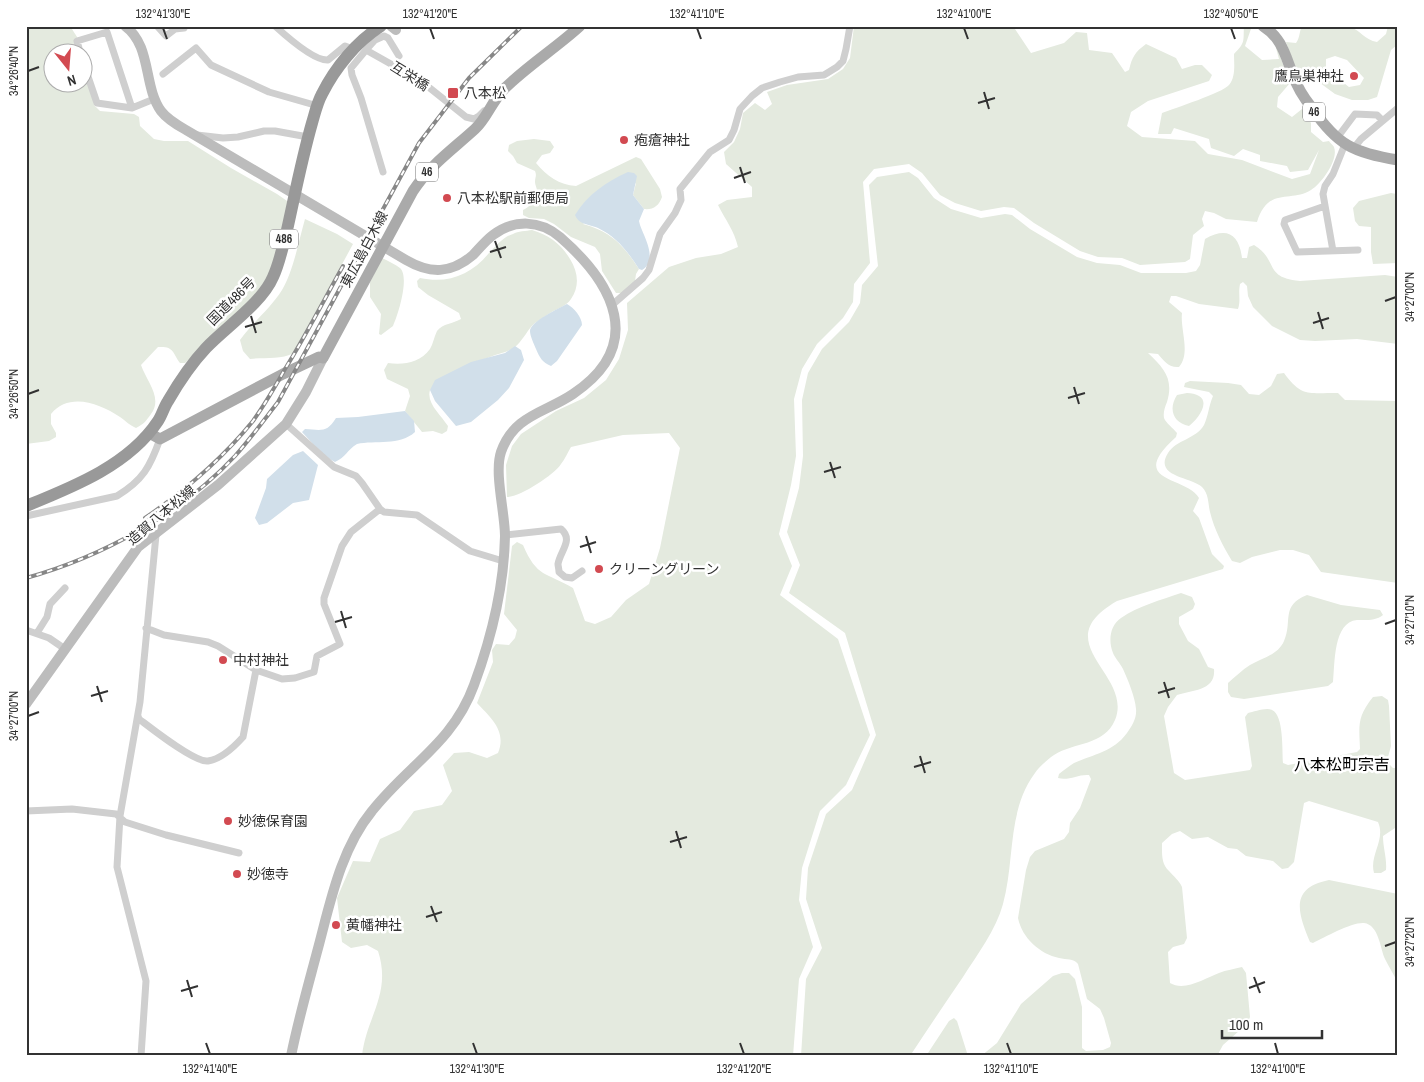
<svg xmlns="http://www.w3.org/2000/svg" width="1424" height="1082" font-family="'Archivo Narrow','Noto Sans JP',sans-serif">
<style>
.green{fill:#e4eadf;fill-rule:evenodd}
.water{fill:#d1dfea}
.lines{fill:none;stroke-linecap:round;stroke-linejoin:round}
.street{stroke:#cfcfcf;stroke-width:7}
.secondary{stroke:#bcbcbc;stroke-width:10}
.primary{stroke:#aaa;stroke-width:11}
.highway{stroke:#999;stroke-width:12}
.rail-casing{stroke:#878787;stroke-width:4}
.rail{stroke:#fff;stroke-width:2;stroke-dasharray:5.5;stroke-linecap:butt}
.ticks{fill:none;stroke:#323232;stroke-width:2}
.poi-dot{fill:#d24a51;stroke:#fff;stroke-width:2}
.labels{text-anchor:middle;stroke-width:5;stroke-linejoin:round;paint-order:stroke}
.shield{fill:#fff;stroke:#707070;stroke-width:1}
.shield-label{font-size:12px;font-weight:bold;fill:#323232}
.street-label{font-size:14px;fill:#323232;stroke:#fff}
.poi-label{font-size:14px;fill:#323232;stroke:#fff;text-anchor:start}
.quarter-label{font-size:16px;fill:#000;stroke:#fff}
.neatline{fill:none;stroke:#323232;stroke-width:2}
.ticks-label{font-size:12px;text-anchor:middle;fill:#323232}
</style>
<rect width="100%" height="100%" fill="#fff"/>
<path class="green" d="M 26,26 L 70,26 L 79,40 L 81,52 L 52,52 L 52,82 L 82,82 L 83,57 L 93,92 L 94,105 L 100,111 L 134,114 L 139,117 L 140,126 L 154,139 L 164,141 L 188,141 L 231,168 L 277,194 L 290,203 L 280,244 L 265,284 L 207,344 L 185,363 L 180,363 C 172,352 174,346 158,347 L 141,365 C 147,382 163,398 151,414 C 146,421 144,424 136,428 C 129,425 126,421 120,417 C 99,403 69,392 51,414 L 51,424 L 56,433 L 56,437 L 49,441 L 26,444 Z
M 854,26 L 1013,26 L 1031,53 L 1064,43 L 1076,32 L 1087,33 L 1089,50 L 1112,53 L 1125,72 L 1129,70 C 1132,57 1135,52 1146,44 L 1176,58 L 1182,69 L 1195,65 L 1202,65 L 1212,75 L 1209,81 L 1148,101 L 1131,112 L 1127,126 L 1142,137 L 1195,141 L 1208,154 L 1242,160 L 1292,179 L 1310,174 L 1319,150 L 1308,170 L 1290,172 L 1287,166 L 1260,161 L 1260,155 L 1243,149 L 1234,156 L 1211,148 L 1209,139 L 1174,128 L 1171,134 L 1158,134 L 1162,113 C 1175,108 1222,93 1229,85 C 1236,77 1234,63 1234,54 C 1246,42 1243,41 1244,26 L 1252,26 L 1245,46 L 1262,60 L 1279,59 L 1276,48 L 1277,48 L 1290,83 L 1278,97 L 1277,107 L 1292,117 L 1302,109 L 1311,123 L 1311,132 L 1323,142 L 1329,141 C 1330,143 1333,145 1334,147 C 1339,160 1321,184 1311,190 C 1291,203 1268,186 1257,222 L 1226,219 L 1214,213 L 1205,211 L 1202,219 L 1204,226 L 1193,235 L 1190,259 L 1185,262 L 1140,265 L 1122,258 L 1098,257 L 1080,251 L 1034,223 L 1014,208 L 1004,207 L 981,211 L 955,203 L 940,195 L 922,173 L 909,164 L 874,169 L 863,182 L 870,263 L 854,284 L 853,302 L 843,318 L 817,344 L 802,369 L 794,399 L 796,456 L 791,485 L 779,534 L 792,566 L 780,595 L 838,639 L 870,735 L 846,785 L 820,811 L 802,868 L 799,900 L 813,947 L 799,979 L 793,1056 L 362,1056 C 366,1017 392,994 378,951 L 367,945 L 351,948 L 342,942 L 337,898 L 353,861 L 370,862 L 380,839 L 400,830 L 414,811 L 442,805 L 452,791 L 443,765 L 454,753 L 469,752 L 487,758 L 498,753 C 507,731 491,718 477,703 L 493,662 L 492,650 L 496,644 L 509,645 L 515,638 L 517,630 L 504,614 L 512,546 L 517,542 L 523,545 C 537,578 546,572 573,588 L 585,621 L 595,624 L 611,617 L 626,600 L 649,584 L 660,548 L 680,448 L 669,433 L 623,435 L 571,447 C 568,452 565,459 561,464 C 554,475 520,497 507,497 L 506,465 L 512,446 L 521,434 L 556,411 L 584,398 L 606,380 L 619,359 L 628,330 L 627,303 L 669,267 L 696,258 L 721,254 L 738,247 C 734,230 726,221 718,205 L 727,200 L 752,197 L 752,187 L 726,164 L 724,152 L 734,142 L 740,129 L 743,113 L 755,103 L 765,110 L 772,104 L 767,92 L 787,85 L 828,79 L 843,69 L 850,58 Z
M 1302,26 C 1314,26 1340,24 1350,27 C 1360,30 1365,40 1377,42 L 1386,34 L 1388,26 L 1398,26 L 1398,44 L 1391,50 L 1377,97 L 1368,100 L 1352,100 L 1335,94 L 1316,80 L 1299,78 L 1286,42 L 1296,43 C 1300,38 1299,32 1302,26 ZM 1335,56 L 1347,60 L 1364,78 L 1360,85 L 1349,87 L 1336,77 L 1326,68 L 1326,59 Z
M 534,139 L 550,141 L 554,147 L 550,153 L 542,155 L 536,163 C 547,176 559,185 576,186 L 636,157 L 641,159 L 660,189 L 662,197 C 659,206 653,210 644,209 L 633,195 L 636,183 L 583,224 C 612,232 623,245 639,269 L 636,274 L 635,281 L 622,293 L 616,293 L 602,271 L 600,254 L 595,247 L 571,237 L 554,224 L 544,219 L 529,218 L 523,215 L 523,210 C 531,206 537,200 537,191 C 537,188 535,185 535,182 C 535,177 537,176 535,171 L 517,163 L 513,156 L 508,151 L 509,145 L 517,141 Z
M 909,172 L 918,178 L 934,198 L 951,209 L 981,218 L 1005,214 L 1012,215 L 1030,229 L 1077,257 L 1097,263 L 1120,265 L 1141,273 L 1186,273 L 1196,271 L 1200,265 L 1205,239 C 1226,227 1239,233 1242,258 L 1247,258 L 1249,247 L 1254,245 C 1279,260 1263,278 1300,281 L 1385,275 L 1398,277 L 1398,344 L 1357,339 L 1315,341 L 1300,340 L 1272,326 L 1253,307 L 1248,296 L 1247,286 L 1243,282 L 1240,284 C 1238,294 1241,300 1238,309 L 1199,304 L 1176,296 L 1171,296 L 1169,302 L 1182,313 C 1180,330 1191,353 1179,367 C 1169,368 1164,361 1158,354 L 1148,353 C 1164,368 1174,379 1167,402 C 1165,407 1163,412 1164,418 C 1166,423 1173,428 1177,433 L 1176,437 C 1125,483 1187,476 1199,498 L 1193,511 L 1199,518 L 1212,554 L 1224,566 L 1223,569 L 1117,601 C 1044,643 1134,674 1115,720 C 1104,746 1074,742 1054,755 C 1048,759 1039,767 1035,773 C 1007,810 1015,861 1003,904 C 996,930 977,955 963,977 C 945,1003 928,1029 910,1056 L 801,1056 L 806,979 L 822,948 L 806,899 L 808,868 L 826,814 L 852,790 L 876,735 L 845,633 L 789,593 L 800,565 L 787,532 L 799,488 L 803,456 L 802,400 L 808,373 L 822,349 L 849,322 L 860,303 L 862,285 L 878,266 L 869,185 L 877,177 Z
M 1391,193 L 1397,194 C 1398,200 1396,204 1396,210 C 1397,228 1398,245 1398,263 L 1373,264 L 1371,252 L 1371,227 L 1359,226 L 1355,221 L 1353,208 L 1359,201 Z
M 305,219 L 337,234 L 353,244 L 294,353 C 280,360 266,357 250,359 L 243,351 L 240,340 C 253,322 270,309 282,290 C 293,272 299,240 305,219 Z
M 532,230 C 549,235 561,244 570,259 C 578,272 580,286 571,299 C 566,307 555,309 547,315 C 542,319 535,322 531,327 C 526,333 522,341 515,347 C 507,353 499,353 490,357 C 472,363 448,380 430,390 C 426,403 441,415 448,426 L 447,431 L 442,434 L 433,431 L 422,432 L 405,411 L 410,396 L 408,389 L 387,379 L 384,370 L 388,363 C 403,365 420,363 430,349 C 433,344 434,337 437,331 C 443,323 453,324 461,319 L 459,313 L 428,295 L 418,287 L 417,281 L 420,278 C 448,284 471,275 489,253 C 496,246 503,237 513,234 C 518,231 526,231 532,230 Z
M 382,258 C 388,261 395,264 400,268 C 410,277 398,315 393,326 L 381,335 L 379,334 L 381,314 L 370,297 L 370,282 Z
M 1284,373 C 1303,399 1309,392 1338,393 L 1345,400 L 1398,401 L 1398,583 L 1321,572 L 1309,555 L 1293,550 L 1280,550 L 1252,557 L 1240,563 L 1232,561 C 1223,546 1214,529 1210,512 C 1208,504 1209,494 1202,487 C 1192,477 1153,477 1168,453 C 1176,440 1196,439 1204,425 C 1208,417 1209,405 1213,396 L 1209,392 L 1184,387 L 1185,383 L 1190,381 L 1228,383 L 1241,385 L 1249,394 L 1259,395 L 1271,386 L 1277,374 Z
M 1187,393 C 1191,393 1196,394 1199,396 C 1211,403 1196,421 1189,426 C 1173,423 1168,409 1177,395 Z
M 1181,593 L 1192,597 L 1195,604 L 1193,609 L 1179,617 L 1179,624 L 1188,641 L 1199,649 L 1208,667 L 1214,669 C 1216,691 1192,690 1177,695 L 1168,707 L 1164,716 L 1174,773 L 1185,780 L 1250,770 L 1252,766 L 1245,717 L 1248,713 C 1254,712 1266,707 1272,710 C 1284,715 1282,751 1283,763 L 1288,765 L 1357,752 L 1360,749 C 1359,725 1357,717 1373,697 L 1382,696 L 1388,700 L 1389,706 L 1391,746 L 1388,757 L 1390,765 L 1393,768 L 1398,768 L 1398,826 L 1383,836 C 1383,848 1387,858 1386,870 L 1381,873 L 1374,873 C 1369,855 1386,840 1378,822 L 1309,801 L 1304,803 L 1294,862 L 1288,868 L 1282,869 L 1273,861 L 1246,856 L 1237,849 L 1228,848 L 1208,837 L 1192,839 L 1180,831 L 1172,834 L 1162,843 C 1162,853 1161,864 1169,871 C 1174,877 1179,880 1182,887 L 1187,938 L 1184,944 L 1173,947 L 1168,952 L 1170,983 C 1185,992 1205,978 1219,973 C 1226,970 1235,969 1242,967 L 1246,973 L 1250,1017 L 1247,1024 L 1223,1045 L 1217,1056 L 981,1056 L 997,1043 L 1021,1004 L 1053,976 L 1062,973 L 1069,973 L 1075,979 L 1082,1007 L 1082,1048 L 1086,1051 L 1103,1050 L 1110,1047 L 1111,1043 L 1104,1018 L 1100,1009 L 1087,999 L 1078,964 C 1073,958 1067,960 1059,958 C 1040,954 1022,938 1018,918 L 1026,870 L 1030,857 L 1035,851 L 1064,839 L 1069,832 L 1070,823 L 1080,808 L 1091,779 L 1089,775 C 1078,774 1069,781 1058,778 L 1059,774 C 1064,770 1069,766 1074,763 C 1094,754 1113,752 1127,733 C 1132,726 1137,718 1136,709 C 1135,697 1128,680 1123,669 C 1120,663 1115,658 1113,653 C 1108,641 1110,625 1121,618 C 1138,606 1161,600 1181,593 Z
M 1307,595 L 1341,605 L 1380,610 L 1383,615 C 1376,621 1365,620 1357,620 C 1333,622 1335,664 1333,682 L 1328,686 L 1244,699 L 1231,697 L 1228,692 L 1228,683 C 1235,677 1242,670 1250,665 C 1262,658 1278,655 1284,641 C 1293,621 1280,606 1307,595 Z
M 1329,880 L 1398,894 L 1398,983 C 1394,975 1389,967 1385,959 C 1380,948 1379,925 1364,923 C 1352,922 1325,937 1313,943 L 1310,942 C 1298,913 1289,888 1329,880 Z
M 954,1018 L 957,1021 L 968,1056 L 926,1056 L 949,1021 Z"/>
<path class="water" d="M 628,172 L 634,173 L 637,176 L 633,195 L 644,209 L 639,221 L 640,225 C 645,239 658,260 642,270 L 639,269 C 628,252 617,237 598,228 C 589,224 579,225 575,215 C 588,194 606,182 628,172 Z
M 567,304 C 574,308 582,317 582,325 L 557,361 L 551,366 C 542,362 540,358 536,349 C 534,344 530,336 530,331 C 530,322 559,308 567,304 Z
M 515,346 L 521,350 L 524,360 L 509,388 L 498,400 L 471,422 L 456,426 L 435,401 L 430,390 L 435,380 L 471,362 L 505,353 Z
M 405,411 L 414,421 L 415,432 C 400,446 375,440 357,444 C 347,450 346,457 335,462 L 324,456 L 302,432 L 305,429 C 321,430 327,433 336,418 L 358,417 Z
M 303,451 L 318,465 L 309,500 L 293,503 L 267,523 L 259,525 L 255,518 L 266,488 L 267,479 L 293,455 Z"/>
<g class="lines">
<path class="street" d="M 157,26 L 166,36 L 175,29 L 184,28 L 184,26
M 275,26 C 286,36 314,61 328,60 L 345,46 L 353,49
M 366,50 L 351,68 L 352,75 L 361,98 L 383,172
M 80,52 L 77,41 L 107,32 L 132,108
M 399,56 L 388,38 L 384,36 L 375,40 L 366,50 L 421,81 L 466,117 L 474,119 L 479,116 L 484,111
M 82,59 L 97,103 L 132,108 L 154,99
M 163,74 L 196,48 L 211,65 L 269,92 L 318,106
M 197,135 L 223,138 L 238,137 L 264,131 L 275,131 L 308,137
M 1337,138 L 1355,114 L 1377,115 L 1382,120
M 1353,149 L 1361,139 L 1398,108
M 1325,206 L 1285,220 L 1284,224 L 1297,252 L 1358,250
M 1333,251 L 1323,194 L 1325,186 L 1333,174 L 1345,144
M 612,305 L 643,278 L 649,270 L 660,234 L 675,213 L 681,200 L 680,189 L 710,152 L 729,140 L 734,130 L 740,109 L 752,96 L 762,88 L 780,82 L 798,77 L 824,75 L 837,67 L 843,61 L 846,49 L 850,26
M 286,424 L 334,467 L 356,476 L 362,483 L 380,509 L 384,512 L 417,515 L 470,551 L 503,561
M 26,516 L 117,496 C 143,480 150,467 160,439
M 505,535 L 561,529 C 574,540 560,551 558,564 C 558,566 559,569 559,572 L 565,577 L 572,578 L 582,571
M 146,628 L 164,635 L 208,642 L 218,646 L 256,670 L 282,679 L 295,678 L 314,672 L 317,656 L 340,644 L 324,604 L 324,598 L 342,546 L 351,532 L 380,509
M 26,630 L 49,638 L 65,649
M 37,633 L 47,617 L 50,604 L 65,588
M 138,716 L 139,719 C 151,728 195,763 208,761 C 222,759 234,747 243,737 L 256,670
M 26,811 L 72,809 L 116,814 L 125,822 L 166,835 L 239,853
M 141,1056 L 146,981 L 117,867 L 120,816 L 140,702 L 156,535"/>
<path class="secondary" d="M 125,26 C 152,46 143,86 161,111 C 167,119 177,125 186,130 L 406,260 C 430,274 451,274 473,255 C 479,249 485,241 493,235 C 514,219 540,220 560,237 C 614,284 646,345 573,394 C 545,413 514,415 501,452 C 494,473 505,513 505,536 C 504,585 491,639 474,685 C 453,743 408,765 372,811 C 340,850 330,904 317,952 C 308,986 298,1021 291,1056
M 391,26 L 396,30
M 26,704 L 138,547 L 218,485 L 286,424 L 306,392 L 323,358"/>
<path class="primary" d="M 1263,26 C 1282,38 1285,55 1293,75 C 1297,87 1304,98 1312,108 C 1337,145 1354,153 1398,160
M 149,433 L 160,439 L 283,374 L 319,357 L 323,358 L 413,191 C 430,165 452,150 475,129 C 487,118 492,101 504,89 C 527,66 556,48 580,26"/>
<path class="highway" d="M 26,506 C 73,487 129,465 158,421 C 162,415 164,407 168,401 C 179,382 191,364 206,348 C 226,327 262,303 273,277 C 280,262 283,245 287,230 C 295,194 302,158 312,123 C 315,113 317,103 322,94 C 335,68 356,42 381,26"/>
<defs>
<path id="rail" d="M 145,518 C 186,490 222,459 253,421 C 265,404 275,387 285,369 C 306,335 324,300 343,266
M 26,578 C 102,557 182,513 235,456 C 250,439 264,420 278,402 L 419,143 L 469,78 L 522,26"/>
</defs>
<use href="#rail" class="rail-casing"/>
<use href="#rail" class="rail"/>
</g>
<path class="ticks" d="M 163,28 L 167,39M 430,28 L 434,39M 697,28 L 701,39M 964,28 L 968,39M 1231,28 L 1235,39M 28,71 L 39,67M 984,92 L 989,109M 978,103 L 995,98M 740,167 L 745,183M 734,178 L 751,172M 495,241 L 501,258M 490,252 L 506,247M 1385,301 L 1396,297M 1318,312 L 1323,329M 251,316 L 256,333M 1313,323 L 1329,318M 245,327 L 262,322M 1074,387 L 1079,404M 28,394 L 39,390M 1068,398 L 1085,393M 830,462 L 835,478M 824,472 L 841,467M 586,536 L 591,553M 580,547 L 596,542M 341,611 L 346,628M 335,622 L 352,617M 1385,624 L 1396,620M 1164,682 L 1169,698M 97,686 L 102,702M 1158,693 L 1175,688M 91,696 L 108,691M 28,716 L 39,712M 920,756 L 925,773M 914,767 L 931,762M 676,831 L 681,848M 670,842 L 687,837M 431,906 L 437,922M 426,917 L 442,912M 1385,946 L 1396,942M 1254,977 L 1260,993M 187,980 L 192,997M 1249,988 L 1265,982M 181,991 L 198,986M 206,1043 L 210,1054M 473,1043 L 477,1054M 740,1043 L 744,1054M 1007,1043 L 1011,1054M 1275,1043 L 1278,1054"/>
<g class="poi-dot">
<circle cx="1354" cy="76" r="5"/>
<rect x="447" y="87" width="12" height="12" rx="2.5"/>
<circle cx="624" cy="140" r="5"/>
<circle cx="447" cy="198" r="5"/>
<circle cx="599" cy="569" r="5"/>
<circle cx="223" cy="660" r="5"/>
<circle cx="228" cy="821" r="5"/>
<circle cx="237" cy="874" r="5"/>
<circle cx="336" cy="925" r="5"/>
</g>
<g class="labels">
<g class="shield">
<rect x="1303" y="102.5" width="22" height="19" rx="4"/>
<rect x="416" y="162.5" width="22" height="19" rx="4"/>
<rect x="270" y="229.5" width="28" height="19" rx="4"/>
</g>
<g class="shield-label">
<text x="1314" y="116">46</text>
<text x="427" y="176">46</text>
<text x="284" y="243">486</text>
</g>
<g class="street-label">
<text transform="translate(410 76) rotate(32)" y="5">互栄橋</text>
<text transform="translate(364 249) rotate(-62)" y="5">東広島白木線</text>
<text transform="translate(231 301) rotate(-45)" y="5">国道486号</text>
<text transform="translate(161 515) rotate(-40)" y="5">造賀八本松線</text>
</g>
<g class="poi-label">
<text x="1344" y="81" text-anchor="end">鷹鳥巣神社</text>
<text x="464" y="98">八本松</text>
<text x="634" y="145">疱瘡神社</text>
<text x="457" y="203">八本松駅前郵便局</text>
<text x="609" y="574">クリーングリーン</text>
<text x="233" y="665">中村神社</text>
<text x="238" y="826">妙徳保育園</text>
<text x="247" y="879">妙徳寺</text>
<text x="346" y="930">黄幡神社</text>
</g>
<g class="quarter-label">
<text x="1342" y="770">八本松町宗吉</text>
</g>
</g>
<rect width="1424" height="1082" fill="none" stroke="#ffffff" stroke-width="55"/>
<g transform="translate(68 68) rotate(163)"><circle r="24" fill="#ffffff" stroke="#adadad"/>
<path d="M0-4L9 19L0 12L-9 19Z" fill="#d24a51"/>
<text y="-8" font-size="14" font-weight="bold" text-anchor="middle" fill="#323232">N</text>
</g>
<path d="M1222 1030v8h100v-8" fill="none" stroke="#323232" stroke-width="2.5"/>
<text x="1229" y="1030" font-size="15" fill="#323232" stroke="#ffffff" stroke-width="4" paint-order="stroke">100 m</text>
<rect x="28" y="28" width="1368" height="1026" class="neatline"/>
<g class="ticks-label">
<text x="163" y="18">132°41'30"E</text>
<text x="430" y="18">132°41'20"E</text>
<text x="697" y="18">132°41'10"E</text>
<text x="964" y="18">132°41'00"E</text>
<text x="1231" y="18">132°40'50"E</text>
<text transform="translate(14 71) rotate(-90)" y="4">34°26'40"N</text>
<text transform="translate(1410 297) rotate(-90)" y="4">34°27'00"N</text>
<text transform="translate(14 394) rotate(-90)" y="4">34°26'50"N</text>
<text transform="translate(1410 620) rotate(-90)" y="4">34°27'10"N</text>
<text transform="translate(14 716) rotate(-90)" y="4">34°27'00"N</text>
<text transform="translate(1410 942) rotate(-90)" y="4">34°27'20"N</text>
<text x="210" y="1073">132°41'40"E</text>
<text x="477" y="1073">132°41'30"E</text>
<text x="744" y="1073">132°41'20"E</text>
<text x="1011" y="1073">132°41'10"E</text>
<text x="1278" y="1073">132°41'00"E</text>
</g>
</svg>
